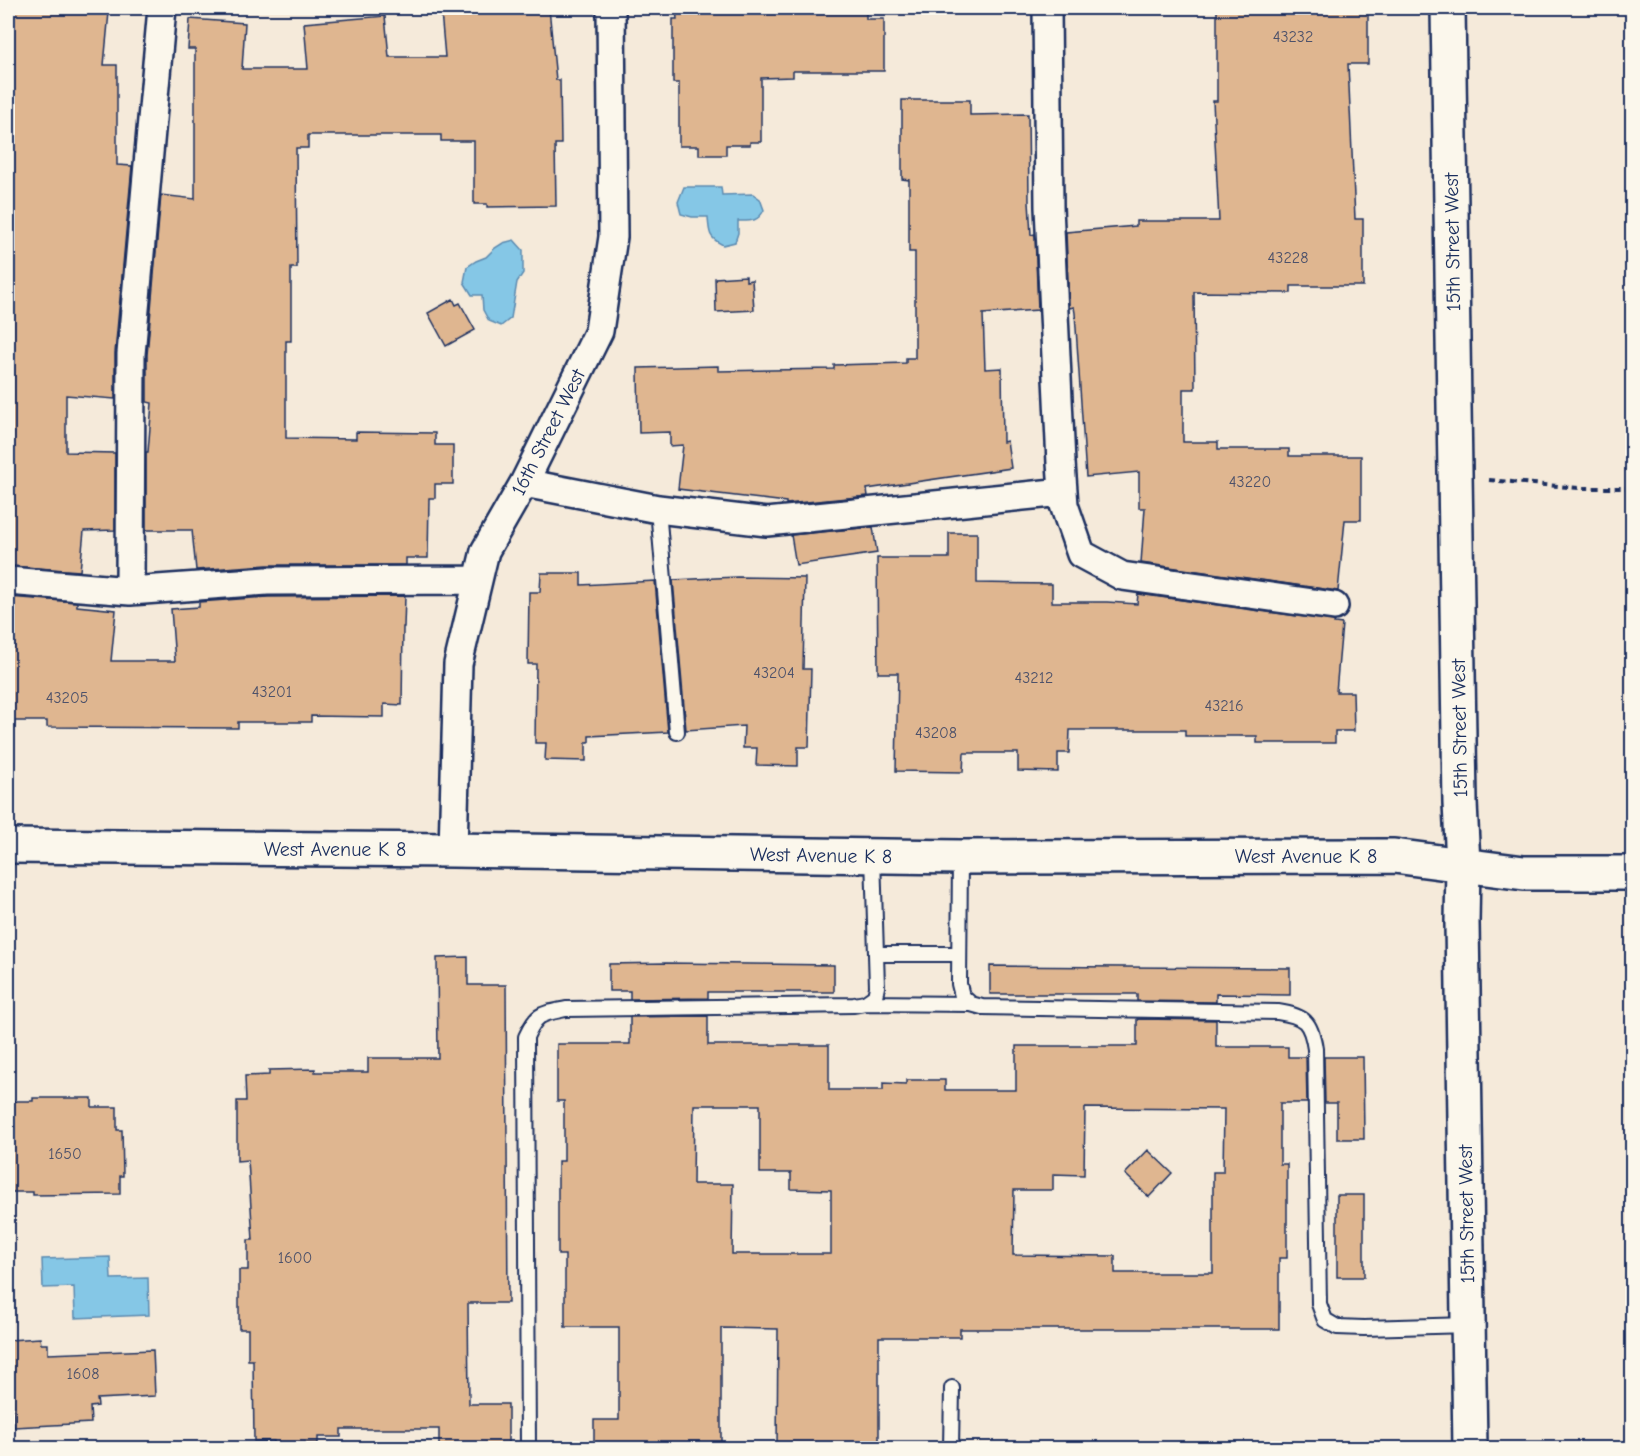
<svg xmlns="http://www.w3.org/2000/svg" width="1640" height="1456" font-family="'Comic Neue',sans-serif">
<style>
.water{fill:#85c7e6;stroke:#5b8ab0;stroke-width:1.5}
.building{fill:#dfb690;stroke:#1b2f5e;stroke-width:1.5;fill-rule:evenodd}
.lines{fill:none;stroke-linecap:round;stroke-linejoin:round}
.lane-casing{stroke:#1b2f5e;stroke-width:18}
.street-casing{stroke:#1b2f5e;stroke-width:32}
.secondary-casing{stroke:#1b2f5e;stroke-width:38}
.path{stroke:#1b2f5e;stroke-width:4;stroke-dasharray:6 4.5;stroke-linecap:butt}
.lane{stroke:#fbf7ec;stroke-width:14}
.street{stroke:#fbf7ec;stroke-width:27}
.secondary{stroke:#fbf7ec;stroke-width:33}
.labels{text-anchor:middle;stroke-width:6;stroke-linejoin:round;paint-order:stroke}
.number-label{font-size:16px;fill:#4c516a}
.street-label{font-size:20px;fill:#1b2f5e;stroke:#fbf7ec}
</style>
<rect width="100%" height="100%" fill="#f5eada"/>
<filter id="ink" filterUnits="userSpaceOnUse"><feTurbulence type="fractalNoise" baseFrequency=".0167" numOctaves="2"/><feDisplacementMap in="SourceGraphic" scale="12" xChannelSelector="R" yChannelSelector="G"/><feConvolveMatrix kernelMatrix="1 2 1 2 8 2 1 2 1" color-interpolation-filters="sRGB"/></filter>
<g filter="url(#ink)">
<path class="water" d="M 684,187 L 721,187 L 722,195 L 753,194 L 760,199 L 764,210 C 758,222 751,221 738,221 L 738,233 L 735,242 L 723,245 C 709,238 709,233 708,217 L 692,217 L 681,214 L 678,202 Z
M 514,240 L 523,250 L 523,273 L 517,282 L 511,318 L 501,326 L 489,321 L 483,310 L 482,295 L 472,295 L 464,282 L 467,267 L 476,261 L 486,257 L 495,248 L 503,243 Z
M 110,1257 L 111,1279 L 148,1278 L 149,1315 L 75,1318 L 74,1287 L 43,1288 L 42,1259 Z"/>
<path class="building" d="M 8,8 L 51,8 L 109,12 L 104,65 L 117,65 L 117,165 L 132,166 L 115,353 L 115,399 L 66,395 L 66,452 L 115,453 L 115,530 L 84,531 L 80,571 L 8,566 Z
M 485,8 L 549,8 L 556,80 L 560,80 L 561,144 L 555,144 L 556,206 L 487,207 L 487,204 L 474,204 L 474,141 L 441,141 L 441,135 L 308,135 L 308,148 L 296,148 L 297,268 L 291,268 L 291,341 L 286,341 L 286,438 L 356,439 L 356,432 L 435,433 L 435,445 L 453,445 L 453,484 L 435,484 L 435,498 L 429,498 L 428,558 L 406,558 L 406,565 L 267,565 L 196,570 L 192,530 L 146,530 L 146,452 L 148,452 L 152,403 L 147,402 L 147,355 L 161,195 L 195,199 L 195,49 L 188,49 L 190,19 L 245,23 L 242,69 L 308,69 L 304,23 L 385,16 L 389,57 L 445,57 L 441,12 Z
M 744,8 L 866,8 L 866,19 L 884,19 L 884,71 L 793,71 L 793,77 L 761,78 L 761,142 L 750,142 L 750,145 L 726,145 L 726,155 L 699,155 L 699,146 L 679,146 L 679,83 L 673,83 L 673,19 L 677,19 L 676,9 L 744,9 Z
M 1217,8 L 1368,8 L 1368,64 L 1348,64 L 1355,219 L 1363,219 L 1363,286 L 1291,286 L 1291,293 L 1194,292 L 1195,389 L 1183,389 L 1183,442 L 1218,442 L 1218,449 L 1289,449 L 1289,456 L 1361,456 L 1361,520 L 1345,520 L 1338,591 L 1141,563 L 1145,508 L 1139,508 L 1139,472 L 1086,477 L 1075,313 L 1074,307 L 1069,308 L 1066,232 L 1136,226 L 1136,221 L 1219,221 L 1213,101 L 1217,101 Z
M 902,100 L 970,100 L 970,115 L 1028,114 L 1029,202 L 1031,235 L 1035,234 L 1038,310 L 983,314 L 985,369 L 1002,368 L 1003,442 L 1007,441 L 1011,468 L 867,489 L 868,496 L 786,504 L 786,502 L 678,489 L 683,445 L 670,446 L 670,432 L 639,433 L 638,368 L 718,366 L 718,371 L 834,369 L 834,365 L 906,363 L 906,358 L 915,358 L 915,252 L 909,252 L 909,180 L 902,179 Z
M 746,276 L 746,281 L 752,280 L 754,310 L 716,312 L 715,278 Z
M 453,299 L 456,305 L 460,303 L 475,330 L 446,346 L 428,313 Z
M 873,527 L 877,553 L 796,565 L 791,535 Z
M 949,533 L 977,533 L 977,583 L 1052,584 L 1052,602 L 1107,602 L 1137,604 L 1138,594 L 1335,621 L 1334,623 L 1342,624 L 1336,692 L 1353,692 L 1354,731 L 1335,731 L 1335,743 L 1257,743 L 1257,736 L 1185,736 L 1185,730 L 1070,730 L 1069,753 L 1058,753 L 1058,772 L 1018,771 L 1018,753 L 964,753 L 963,772 L 896,771 L 898,673 L 878,673 L 877,558 L 949,558 Z
M 541,573 L 581,573 L 581,585 L 655,581 L 668,732 L 589,736 L 589,742 L 586,742 L 586,761 L 545,760 L 546,743 L 535,743 L 536,664 L 528,664 L 529,592 L 540,592 Z
M 737,577 L 805,578 L 803,669 L 811,669 L 809,747 L 798,747 L 798,766 L 756,765 L 757,748 L 743,748 L 744,726 L 686,730 L 673,580 Z
M 405,596 L 404,627 L 403,627 L 402,705 L 384,704 L 384,717 L 311,716 L 311,722 L 238,722 L 238,728 L 47,727 L 47,721 L 8,721 L 8,597 L 77,602 L 77,606 L 116,610 L 111,661 L 175,661 L 171,609 L 199,607 L 199,602 L 268,597 Z
M 468,957 L 468,985 L 506,985 L 508,1303 L 468,1303 L 469,1404 L 508,1404 L 508,1449 L 439,1449 L 439,1429 L 341,1429 L 341,1437 L 318,1437 L 318,1443 L 274,1444 L 274,1441 L 254,1441 L 253,1360 L 248,1360 L 248,1329 L 239,1329 L 239,1270 L 248,1270 L 248,1240 L 253,1240 L 248,1160 L 237,1161 L 237,1101 L 246,1101 L 245,1076 L 269,1075 L 269,1070 L 315,1069 L 315,1072 L 368,1072 L 368,1058 L 438,1058 L 437,958 Z
M 666,963 L 834,965 L 834,992 L 708,992 L 708,998 L 630,999 L 630,991 L 609,991 L 609,964 Z
M 990,966 L 1290,968 L 1290,995 L 1216,994 L 1216,1002 L 1137,1001 L 1137,994 L 990,994 Z
M 708,1016 L 708,1045 L 829,1045 L 829,1090 L 883,1090 L 883,1083 L 906,1084 L 906,1080 L 945,1080 L 945,1090 L 1016,1090 L 1016,1046 L 1137,1046 L 1137,1019 L 1216,1020 L 1216,1047 L 1288,1047 L 1288,1057 L 1306,1057 L 1307,1103 L 1280,1103 L 1280,1164 L 1287,1164 L 1287,1258 L 1279,1258 L 1279,1329 L 960,1329 L 960,1337 L 879,1337 L 879,1449 L 777,1449 L 778,1329 L 721,1328 L 721,1449 L 594,1449 L 594,1420 L 619,1420 L 619,1327 L 565,1327 L 565,1255 L 558,1255 L 558,1161 L 564,1161 L 564,1101 L 557,1101 L 557,1044 L 630,1044 L 630,1017 ZM 694,1105 L 760,1105 L 760,1173 L 791,1173 L 791,1189 L 831,1190 L 831,1254 L 732,1254 L 733,1184 L 693,1184 ZM 1085,1108 L 1224,1109 L 1223,1172 L 1213,1172 L 1213,1273 L 1115,1273 L 1115,1256 L 1013,1255 L 1014,1190 L 1053,1190 L 1053,1174 L 1084,1175 Z
M 1324,1057 L 1363,1057 L 1364,1139 L 1337,1139 L 1337,1103 L 1325,1103 Z
M 33,1098 L 92,1098 L 92,1107 L 117,1107 L 117,1130 L 122,1130 L 123,1176 L 120,1176 L 120,1194 L 33,1195 L 33,1192 L 8,1192 L 8,1101 L 33,1101 Z
M 1148,1150 L 1172,1173 L 1149,1197 L 1125,1174 Z
M 1337,1195 L 1364,1195 L 1364,1277 L 1337,1277 Z
M 40,1338 L 41,1344 L 48,1344 L 48,1354 L 153,1350 L 155,1396 L 97,1399 L 98,1406 L 90,1407 L 91,1423 L 14,1427 L 9,1340 Z"/>
<g class="lines">
<defs>
<path id="lane" d="M 658,509 L 677,732
M 960,857 L 959,984 L 962,996 L 971,1004
M 876,954 L 959,954
M 865,1003 L 875,996 L 877,987 L 873,856
M 528,1448 L 526,1037 C 537,1013 541,1014 566,1009 L 854,1005 L 865,1003 L 971,1004 L 982,1007 L 1278,1012 C 1305,1016 1311,1022 1315,1049 L 1319,1304 L 1325,1320 L 1337,1327 L 1364,1328 L 1468,1325
M 951,1448 L 952,1388"/>
<path id="street" d="M 1047,8 L 1049,207 L 1061,463 L 1064,505 L 1081,554 L 1122,576 L 1334,606
M 524,483 L 658,509 L 767,522 L 1063,492
M 8,581 L 130,591 L 267,581 L 478,580
M 130,591 L 131,354 L 162,8
M 453,850 L 458,664 L 485,551 L 524,483 L 599,331 L 613,237 L 611,8"/>
<path id="secondary" d="M 1448,8 L 1460,803 L 1463,864 L 1462,923 L 1470,1448
M 8,846 L 453,850 L 960,857 L 1394,856 L 1524,873 L 1632,873"/>
</defs>
<use href="#lane" class="lane-casing"/>
<use href="#street" class="street-casing"/>
<use href="#secondary" class="secondary-casing"/>
<path class="path" d="M 1489,480 L 1579,488 L 1632,488"/>
<use href="#lane" class="lane"/>
<use href="#street" class="street"/>
<use href="#secondary" class="secondary"/>
</g>
</g>
<g class="labels">
<g class="number-label">
<text x="1293" y="42">43232</text>
<text x="1288" y="263">43228</text>
<text x="1250" y="487">43220</text>
<text x="774" y="678">43204</text>
<text x="1034" y="683">43212</text>
<text x="272" y="697">43201</text>
<text x="67" y="703">43205</text>
<text x="1224" y="711">43216</text>
<text x="936" y="738">43208</text>
<text x="65" y="1159">1650</text>
<text x="295" y="1263">1600</text>
<text x="83" y="1379">1608</text>
</g>
<g class="street-label">
<text transform="translate(1452 242) rotate(-91)" y="7">15th Street West</text>
<text transform="translate(548 432) rotate(-63)" y="7">16th Street West</text>
<text transform="translate(1459 728) rotate(-91)" y="7">15th Street West</text>
<text x="335" y="856">West Avenue K 8</text>
<text transform="translate(821 855) rotate(1)" y="7">West Avenue K 8</text>
<text x="1306" y="863">West Avenue K 8</text>
<text transform="translate(1466 1214) rotate(-91)" y="7">15th Street West</text>
</g>
</g>
<rect width="1640" height="1456" fill="none" stroke="#fbf7ec" stroke-width="30"/>
<rect x="15" y="15" width="1610" height="1426" fill="none" stroke="#1b2f5e" stroke-width="2" filter="url(#ink)"/>
</svg>
